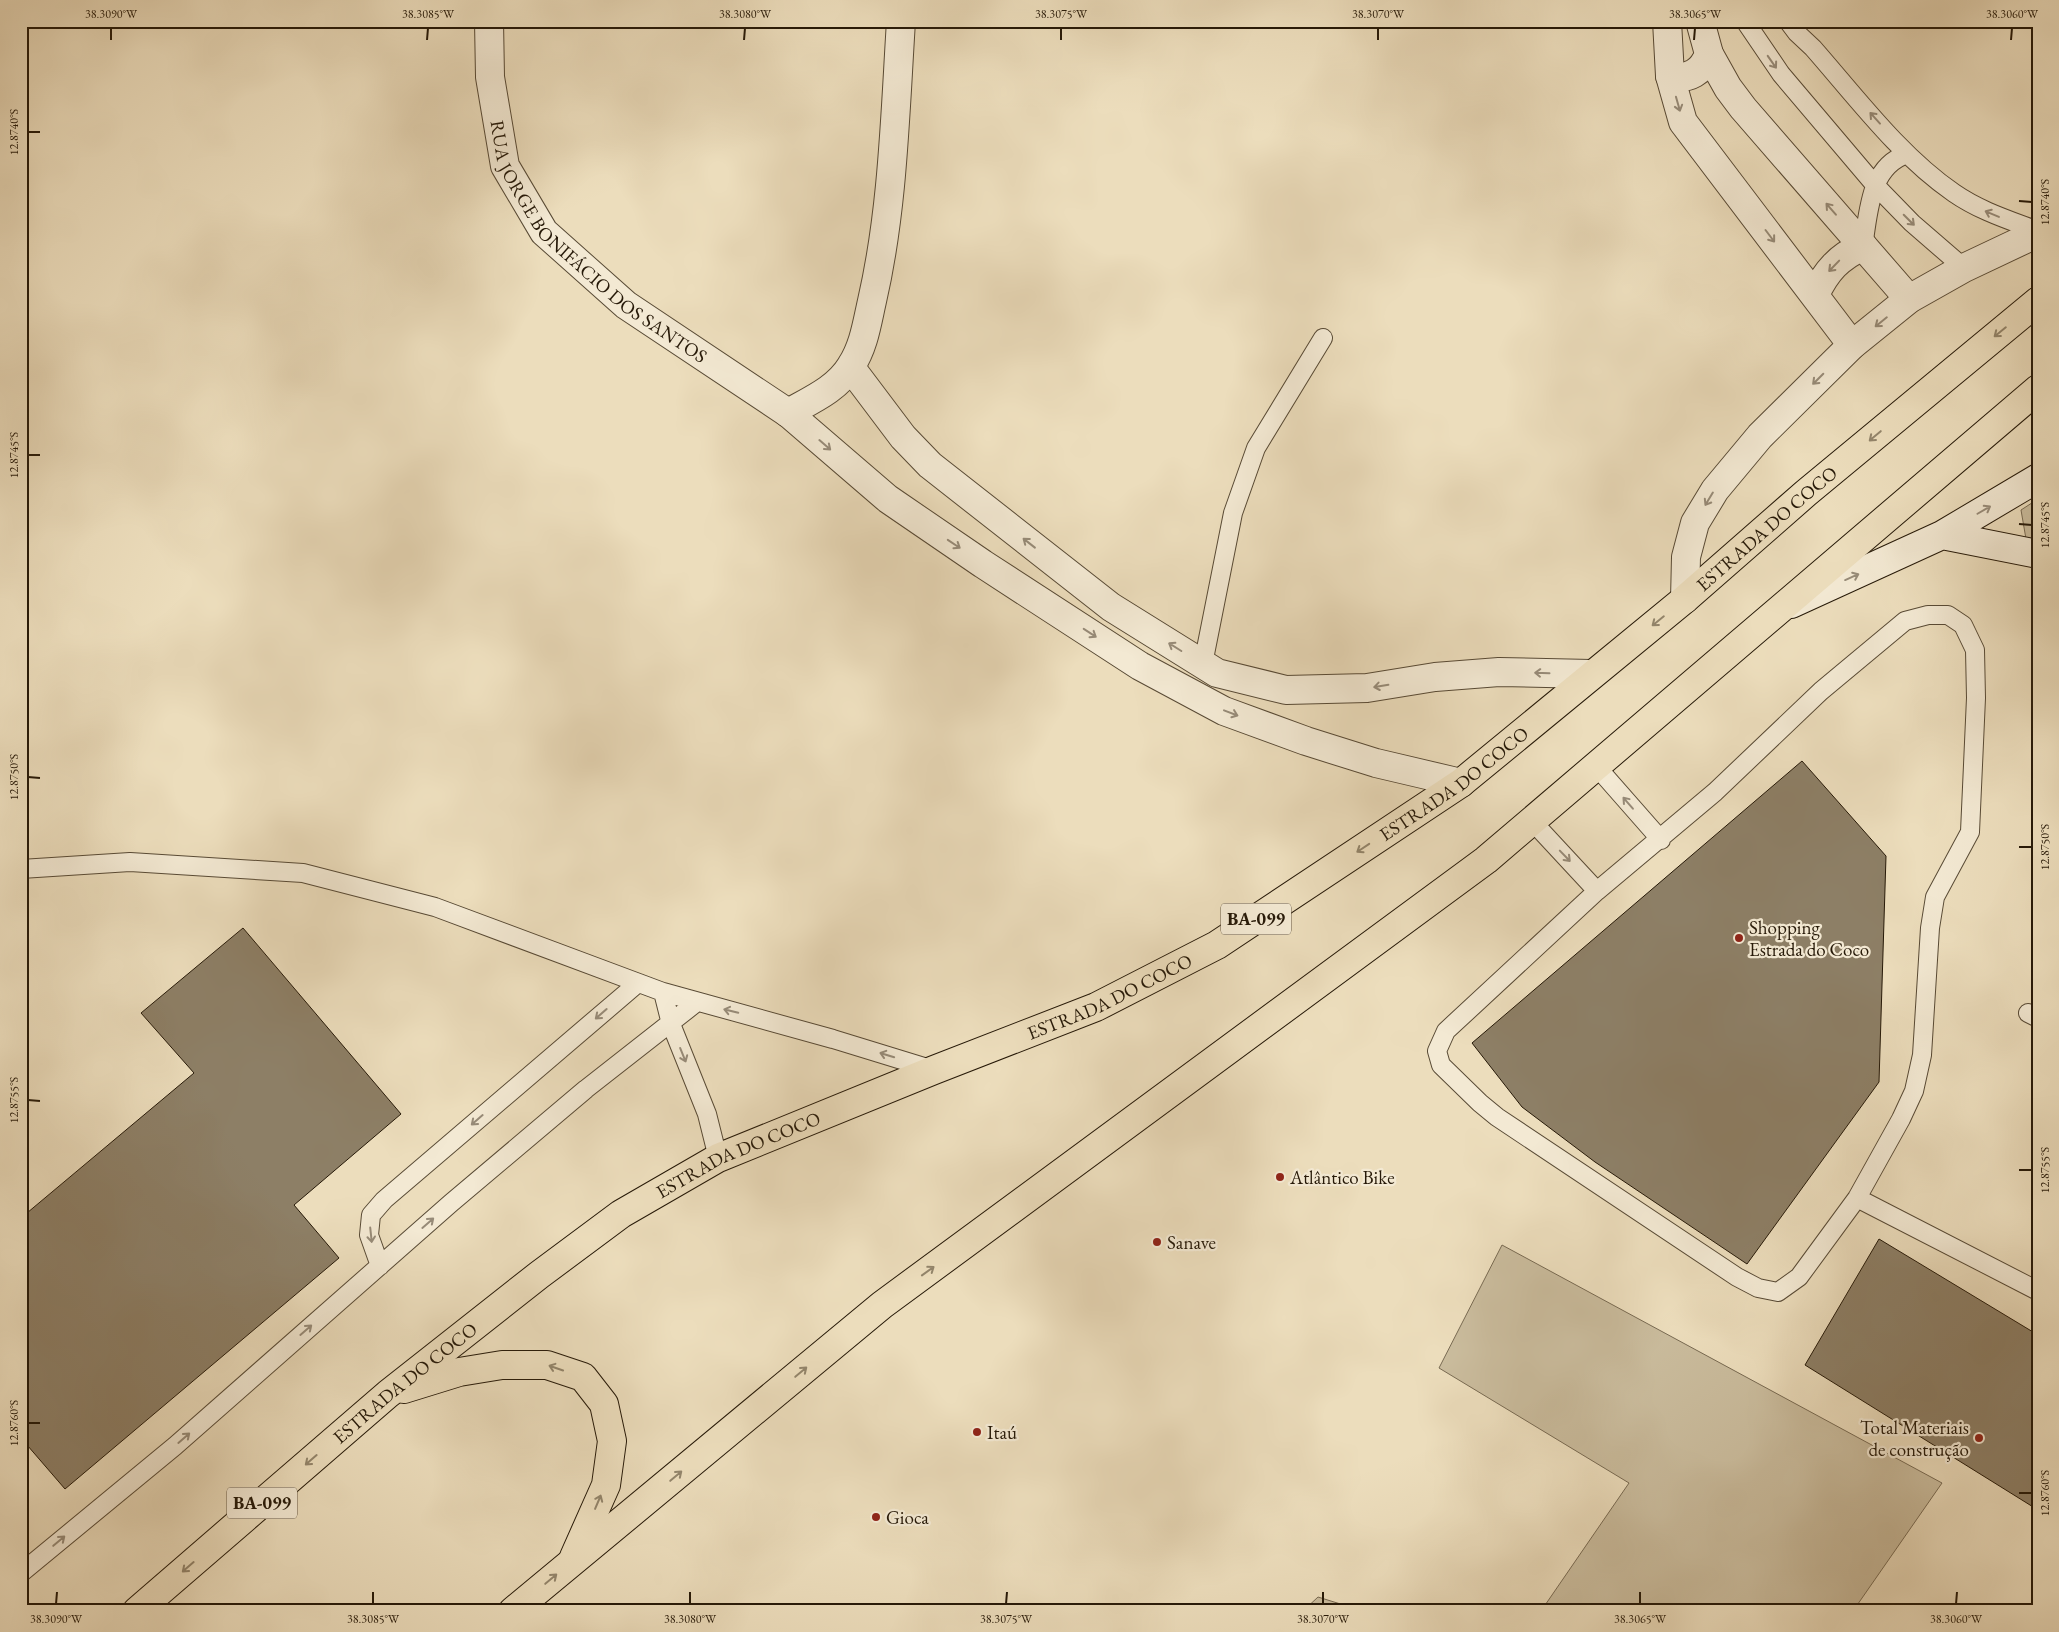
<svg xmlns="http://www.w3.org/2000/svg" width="2059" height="1632" font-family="'EB Garamond',serif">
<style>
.green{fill:#cabc9d;stroke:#786a52}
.building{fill:#8d7f66;stroke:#261908}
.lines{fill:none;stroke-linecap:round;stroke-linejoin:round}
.lane-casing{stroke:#584a35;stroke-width:20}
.street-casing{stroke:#584a35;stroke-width:30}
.secondary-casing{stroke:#261908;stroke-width:30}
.highway-casing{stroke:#261908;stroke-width:30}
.lane{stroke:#f3e9d3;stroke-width:18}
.street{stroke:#f3e9d3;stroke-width:28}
.secondary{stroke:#f3e9d3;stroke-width:28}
.highway{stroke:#ecddbc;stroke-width:28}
.oneway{stroke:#978b78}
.oneway2{stroke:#93856b}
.ticks{fill:none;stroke:#261908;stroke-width:2}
.poi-dot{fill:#8f2418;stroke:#f3e9d3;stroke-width:2}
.labels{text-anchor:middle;stroke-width:4.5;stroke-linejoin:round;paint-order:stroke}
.shield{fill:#f3e9d3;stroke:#645745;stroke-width:1}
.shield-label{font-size:18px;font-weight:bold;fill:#261908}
.street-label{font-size:19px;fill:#261908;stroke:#f3e9d3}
.poi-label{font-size:19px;fill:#261908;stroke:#f3e9d3;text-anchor:start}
.neatline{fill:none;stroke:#261908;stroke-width:2}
.ticks-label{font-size:12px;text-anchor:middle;fill:#261908}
</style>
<rect width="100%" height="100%" fill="#ecddbc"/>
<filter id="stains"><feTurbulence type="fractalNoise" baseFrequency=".004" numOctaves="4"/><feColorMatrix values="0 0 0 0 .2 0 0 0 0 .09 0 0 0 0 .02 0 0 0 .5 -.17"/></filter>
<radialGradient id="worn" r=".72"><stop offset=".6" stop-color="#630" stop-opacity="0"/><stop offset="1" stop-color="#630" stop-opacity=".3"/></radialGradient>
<path class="green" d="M 2038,499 L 2038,541 L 2026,539 L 2021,510 Z
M 1502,1245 L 1942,1483 L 1853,1611 L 1541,1611 L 1629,1483 L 1439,1368 Z
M 1318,1597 L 1363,1611 L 1303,1611 Z"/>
<path class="building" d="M 1802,761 L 1886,856 L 1879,1082 L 1747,1264 L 1595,1162 L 1522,1107 L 1472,1043 Z
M 243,928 L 401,1114 L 294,1205 L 339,1258 L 65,1489 L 21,1438 L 21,1218 L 194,1073 L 141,1013 Z
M 1879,1239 L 2038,1335 L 2038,1510 L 1805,1365 Z"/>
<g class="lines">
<defs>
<path id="lane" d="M 1745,21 L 1781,74 L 1875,185 L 1912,223 L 1964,268
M 1788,21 L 1797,33 L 1813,48 C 1856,97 1900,156 1954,193 C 1980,211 2009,220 2038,231
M 1863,246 C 1869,212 1869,167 1907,154
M 1928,615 L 1948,615 L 1963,625 L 1975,650 L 1976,698 L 1970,832 L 1935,897 L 1930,928 L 1922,1055 L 1914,1091 L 1901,1119 L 1857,1198 L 1799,1277 L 1778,1292 L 1758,1288 L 1737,1277 L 1497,1117 L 1480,1103 L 1441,1065 L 1437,1051 L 1446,1031 L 1597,891 L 1715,792 L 1821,691 L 1905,621 Z
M 1203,664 L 1233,513 L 1256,448 L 1323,338
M 1596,766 L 1661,840
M 1532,821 L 1597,891
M 21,869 L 130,862 L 303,873 L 435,907 L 663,992 L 833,1039 L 934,1070
M 663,992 L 671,1024 L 707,1114 L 718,1158
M 2028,1013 L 2038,1018
M 1857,1198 L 2038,1291
M 380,1266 L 369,1235 L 371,1215 L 384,1200 L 638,983
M 21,1573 L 175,1446 L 451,1203 L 586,1089 L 697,1002"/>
<g id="street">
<path id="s1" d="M 489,21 L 490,77 L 505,166 L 544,232 L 626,305 L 788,413 L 888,499 L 983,564 L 1140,666 L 1224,711 L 1306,741 L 1376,763 L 1461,783"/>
<path d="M 1667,21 L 1670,76 L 1683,122 L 1852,345"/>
<path d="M 1700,21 L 1709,54 L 1728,88 L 1743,108 L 1909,299"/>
<path d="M 1670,76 C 1689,80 1702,72 1709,54"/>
<path d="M 1815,295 C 1826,271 1839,257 1863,246"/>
<path d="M 851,368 L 903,437 L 930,465 L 1111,607 L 1217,673 L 1286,690 L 1367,688 L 1435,677 L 1499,672 L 1591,674"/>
<path d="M 788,413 C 811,400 837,389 851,366 C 864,346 867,323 872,301 C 893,210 895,115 901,21"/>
<path d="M 1685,599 L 1686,557 L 1695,523 L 1715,490 L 1760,436 L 1852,345 L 1909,299 L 1964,268 L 2038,233"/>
</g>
<path id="secondary" d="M 1942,535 L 2038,554
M 1791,604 L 1942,535 L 2038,478"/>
<g id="highway">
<path d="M 404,1389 L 459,1372 L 502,1365 L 547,1365 L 583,1377 L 604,1404 L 612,1441 L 606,1485 L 574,1557"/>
<path id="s2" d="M 137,1611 L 388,1394 L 539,1275 L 621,1214 L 718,1158 L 934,1070 L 1096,1007 L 1217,945 L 1461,783 L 1685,599 L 1806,493 L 2038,301"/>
<path d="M 513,1611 L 882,1305 L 1486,860 L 2038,389"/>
</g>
</defs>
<use href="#lane" class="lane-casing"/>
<use href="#street" class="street-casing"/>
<use href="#secondary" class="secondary-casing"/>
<use href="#highway" class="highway-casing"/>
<use href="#lane" class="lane"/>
<use href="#street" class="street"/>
<use href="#secondary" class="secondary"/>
<use href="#highway" class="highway"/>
</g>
<defs><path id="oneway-shaft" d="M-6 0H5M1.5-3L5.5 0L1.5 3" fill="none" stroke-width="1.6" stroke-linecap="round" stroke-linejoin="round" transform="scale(1.25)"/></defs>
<g class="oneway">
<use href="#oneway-shaft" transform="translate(1772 62) rotate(55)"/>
<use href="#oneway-shaft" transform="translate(1678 104) rotate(74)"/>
<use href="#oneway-shaft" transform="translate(1875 118) rotate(-132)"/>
<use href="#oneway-shaft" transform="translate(1831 209) rotate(-131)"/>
<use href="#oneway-shaft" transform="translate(1992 214) rotate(-157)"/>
<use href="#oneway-shaft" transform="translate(1909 220) rotate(45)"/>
<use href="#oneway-shaft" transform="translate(1770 236) rotate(53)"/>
<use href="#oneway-shaft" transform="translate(1834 266) rotate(134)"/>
<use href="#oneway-shaft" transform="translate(1881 322) rotate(141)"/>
<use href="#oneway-shaft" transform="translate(1818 379) rotate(135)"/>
<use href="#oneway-shaft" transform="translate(825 445) rotate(41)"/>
<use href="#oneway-shaft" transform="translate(1709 499) rotate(121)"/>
<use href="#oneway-shaft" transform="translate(1984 510) rotate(-30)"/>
<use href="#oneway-shaft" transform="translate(1029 543) rotate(-142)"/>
<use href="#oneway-shaft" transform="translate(954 544) rotate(34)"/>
<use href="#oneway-shaft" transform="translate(1852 577) rotate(-24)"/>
<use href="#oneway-shaft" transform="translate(1090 633) rotate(33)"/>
<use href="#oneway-shaft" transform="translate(1175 647) rotate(-148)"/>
<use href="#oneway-shaft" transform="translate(1542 673) rotate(-178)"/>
<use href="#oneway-shaft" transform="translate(1381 686) rotate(171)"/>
<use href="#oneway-shaft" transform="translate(1231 713) rotate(21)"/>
<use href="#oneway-shaft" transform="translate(1628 803) rotate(-131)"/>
<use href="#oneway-shaft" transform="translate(1565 856) rotate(46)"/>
<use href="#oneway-shaft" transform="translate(731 1011) rotate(-166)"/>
<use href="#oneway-shaft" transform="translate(601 1014) rotate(139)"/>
<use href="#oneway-shaft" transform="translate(683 1055) rotate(68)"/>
<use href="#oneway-shaft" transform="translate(887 1055) rotate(-163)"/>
<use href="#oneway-shaft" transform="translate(477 1120) rotate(139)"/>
<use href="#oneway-shaft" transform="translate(428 1223) rotate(-41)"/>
<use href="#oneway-shaft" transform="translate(371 1235) rotate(84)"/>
<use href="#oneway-shaft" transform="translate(306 1330) rotate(-41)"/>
<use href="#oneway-shaft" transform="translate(184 1438) rotate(-41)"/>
<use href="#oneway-shaft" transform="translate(59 1541) rotate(-40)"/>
</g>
<g class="oneway2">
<use href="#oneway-shaft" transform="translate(2000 332) rotate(141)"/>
<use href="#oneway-shaft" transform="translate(1875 436) rotate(140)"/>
<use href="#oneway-shaft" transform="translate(1658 621) rotate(141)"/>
<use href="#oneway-shaft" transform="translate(1363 848) rotate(146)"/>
<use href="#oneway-shaft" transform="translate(928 1271) rotate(-36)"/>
<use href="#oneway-shaft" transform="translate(556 1368) rotate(-161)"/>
<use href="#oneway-shaft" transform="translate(801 1372) rotate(-40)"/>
<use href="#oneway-shaft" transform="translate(311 1460) rotate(139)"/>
<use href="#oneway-shaft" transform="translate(676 1476) rotate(-40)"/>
<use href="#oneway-shaft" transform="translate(598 1502) rotate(-67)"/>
<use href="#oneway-shaft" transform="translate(188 1567) rotate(139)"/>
<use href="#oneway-shaft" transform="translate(551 1579) rotate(-40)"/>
</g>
<path class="ticks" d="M 111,40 L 111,28M 427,40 L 428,28M 744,40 L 745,28M 1061,40 L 1061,28M 1378,40 L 1378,28M 1694,40 L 1695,28M 2011,40 L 2012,28M 28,132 L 40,132M 2019,201 L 2032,202M 28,455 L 40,455M 2019,524 L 2032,525M 28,777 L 40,778M 2019,847 L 2032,847M 28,1100 L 40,1101M 2019,1170 L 2032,1170M 28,1423 L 40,1423M 2019,1493 L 2032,1493M 56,1604 L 57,1592M 373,1604 L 373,1592M 690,1604 L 690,1592M 1006,1604 L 1007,1592M 1323,1604 L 1323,1592M 1640,1604 L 1640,1592M 1956,1604 L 1957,1592"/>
<g class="poi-dot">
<circle cx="1739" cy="938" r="5"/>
<circle cx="1280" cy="1177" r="5"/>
<circle cx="1157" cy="1242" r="5"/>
<circle cx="977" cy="1432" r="5"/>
<circle cx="1979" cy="1438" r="5"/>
<circle cx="876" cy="1517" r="5"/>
</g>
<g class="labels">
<g class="shield">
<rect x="1221" y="903.5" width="70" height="31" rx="4"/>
<rect x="227" y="1487.5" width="70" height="31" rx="4"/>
</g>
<g class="shield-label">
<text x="1256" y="925">BA-099</text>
<text x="262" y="1509">BA-099</text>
</g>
<g class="street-label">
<text dy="7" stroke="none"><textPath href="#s1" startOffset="264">RUA JORGE BONIFÁCIO DOS SANTOS</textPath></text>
<text dy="7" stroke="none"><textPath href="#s2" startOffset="1972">ESTRADA DO COCO</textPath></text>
<text dy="7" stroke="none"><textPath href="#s2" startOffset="1568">ESTRADA DO COCO</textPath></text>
<text dy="7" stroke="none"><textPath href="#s2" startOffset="1162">ESTRADA DO COCO</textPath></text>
<text dy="7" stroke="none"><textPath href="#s2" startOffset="758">ESTRADA DO COCO</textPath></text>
<text dy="7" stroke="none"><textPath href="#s2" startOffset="352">ESTRADA DO COCO</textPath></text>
</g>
<g class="poi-label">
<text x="1749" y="934">Shopping<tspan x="1749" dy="22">Estrada do Coco</tspan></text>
<text x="1290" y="1184">Atlântico Bike</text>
<text x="1167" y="1249">Sanave</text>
<text x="1969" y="1434" text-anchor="end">Total Materiais<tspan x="1969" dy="22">de construção</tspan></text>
<text x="987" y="1439">Itaú</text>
<text x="886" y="1524">Gioca</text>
</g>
</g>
<rect width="2059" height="1632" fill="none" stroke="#ecddbc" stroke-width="55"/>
<rect x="28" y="28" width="2004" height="1576" class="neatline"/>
<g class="ticks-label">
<text x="111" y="18">38.3090°W</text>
<text x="428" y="18">38.3085°W</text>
<text x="745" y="18">38.3080°W</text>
<text x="1061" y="18">38.3075°W</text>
<text x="1378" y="18">38.3070°W</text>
<text x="1695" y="18">38.3065°W</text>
<text x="2012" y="18">38.3060°W</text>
<text transform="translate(14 132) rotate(-90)" y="4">12.8740°S</text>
<text transform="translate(2045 202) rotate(-90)" y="4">12.8740°S</text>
<text transform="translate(14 455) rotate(-90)" y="4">12.8745°S</text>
<text transform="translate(2045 525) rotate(-90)" y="4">12.8745°S</text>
<text transform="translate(14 777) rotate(-90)" y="4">12.8750°S</text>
<text transform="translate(2045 847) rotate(-90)" y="4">12.8750°S</text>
<text transform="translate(14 1100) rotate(-90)" y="4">12.8755°S</text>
<text transform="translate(2045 1170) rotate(-90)" y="4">12.8755°S</text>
<text transform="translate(14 1423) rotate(-90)" y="4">12.8760°S</text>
<text transform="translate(2045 1493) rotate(-90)" y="4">12.8760°S</text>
<text x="56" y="1623">38.3090°W</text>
<text x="373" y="1623">38.3085°W</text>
<text x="690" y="1623">38.3080°W</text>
<text x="1006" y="1623">38.3075°W</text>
<text x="1323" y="1623">38.3070°W</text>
<text x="1640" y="1623">38.3065°W</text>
<text x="1956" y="1623">38.3060°W</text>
</g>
<rect width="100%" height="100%" filter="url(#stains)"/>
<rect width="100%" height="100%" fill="url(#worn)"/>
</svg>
